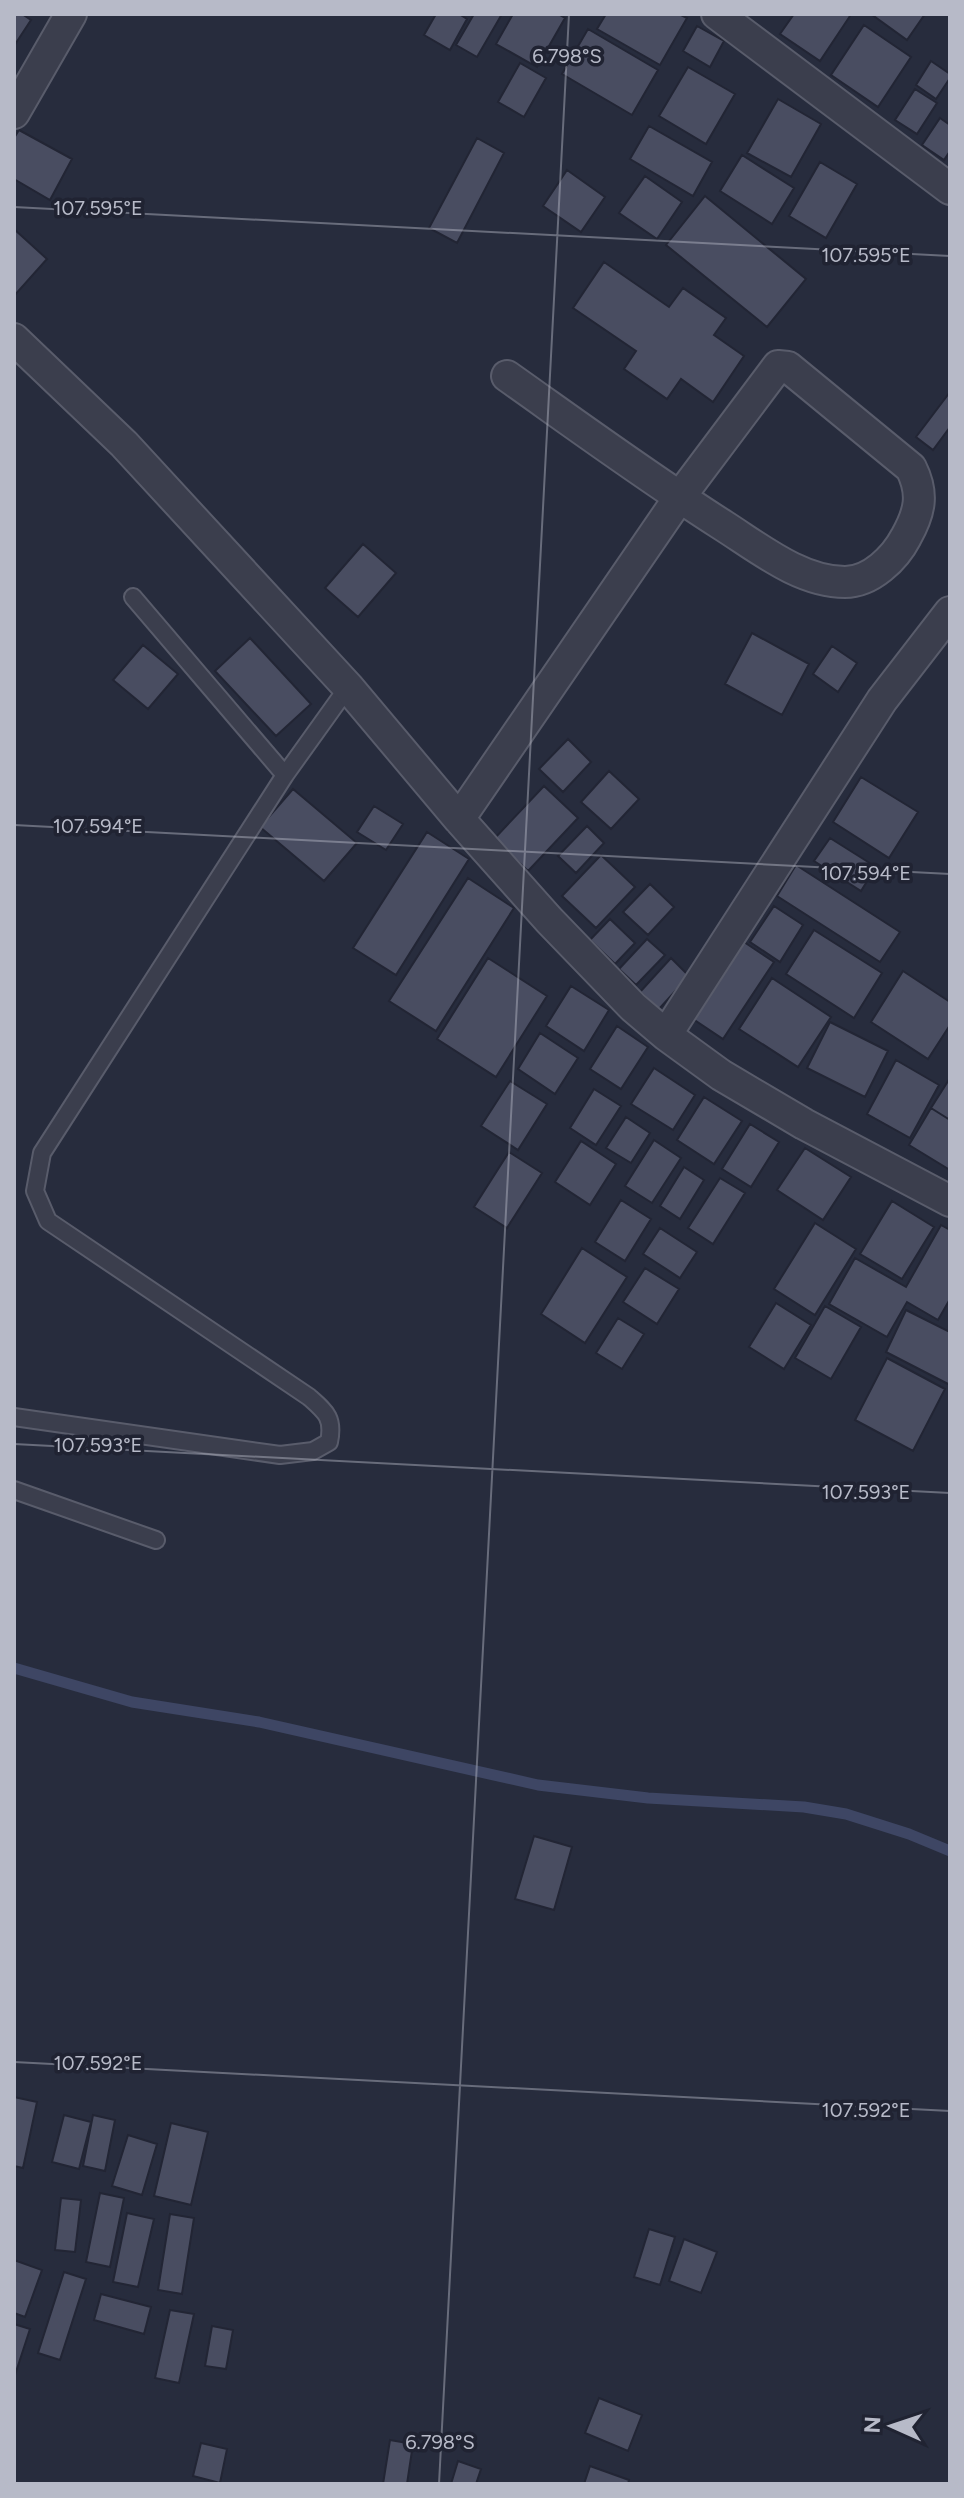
<svg xmlns="http://www.w3.org/2000/svg" width="964" height="2498" font-family="Figtree,sans-serif">
<style>
.lines{fill:none;stroke-linecap:round;stroke-linejoin:round}
.stream{stroke:#3e4664;stroke-width:11}
.building{fill:#494d61;stroke:#222534;stroke-width:2}
.lane-casing{stroke:#595c6b;stroke-width:20}
.street-casing{stroke:#595c6b;stroke-width:34}
.lane{stroke:#3b3e4d;stroke-width:16}
.street{stroke:#3b3e4d;stroke-width:30}
.ticks{fill:none;stroke:#b7bac8;stroke-width:2;stroke-opacity:0.45}
.ticks-label{font-size:20px;text-anchor:middle;fill:#b7bac8;stroke:#202332;stroke-width:7;stroke-linejoin:round;paint-order:stroke}
</style>
<rect width="100%" height="100%" fill="#272c3d"/>
<g class="lines">
<path class="stream" d="M 14,1668 L 132,1702 L 259,1722 L 538,1785 L 648,1798 L 804,1807 L 846,1814 L 909,1834 L 950,1851"/>
</g>
<path class="building" d="M 14,14 L 22,14 L 31,20 L 14,46 Z
M 436,14 L 459,14 L 467,19 L 450,50 L 424,35 Z
M 474,14 L 502,14 L 477,57 L 456,45 Z
M 513,14 L 558,14 L 565,18 L 537,67 L 496,44 Z
M 606,14 L 679,14 L 687,18 L 660,65 L 597,29 Z
M 794,14 L 848,14 L 850,16 L 820,61 L 780,34 Z
M 871,14 L 925,14 L 907,40 Z
M 864,25 L 911,57 L 878,107 L 831,75 Z
M 697,26 L 724,41 L 710,67 L 683,51 Z
M 588,29 L 658,70 L 632,115 L 562,74 Z
M 931,61 L 950,74 L 950,78 L 936,99 L 916,85 Z
M 520,63 L 546,78 L 524,117 L 498,102 Z
M 688,67 L 735,94 L 706,144 L 659,116 Z
M 915,89 L 937,103 L 917,134 L 895,120 Z
M 778,99 L 821,124 L 791,177 L 747,153 Z
M 940,118 L 950,125 L 950,151 L 944,160 L 922,145 Z
M 649,126 L 712,162 L 693,196 L 630,159 Z
M 19,130 L 72,159 L 50,200 L 14,179 L 14,138 Z
M 477,138 L 504,153 L 457,243 L 429,228 Z
M 742,155 L 794,188 L 772,224 L 720,191 Z
M 820,162 L 857,184 L 826,238 L 789,216 Z
M 567,170 L 605,197 L 581,232 L 543,206 Z
M 645,176 L 682,202 L 657,239 L 619,213 Z
M 705,196 L 806,279 L 767,327 L 666,245 Z
M 14,229 L 47,259 L 14,296 Z
M 604,262 L 669,307 L 683,288 L 726,318 L 714,335 L 744,356 L 713,402 L 681,379 L 667,399 L 624,369 L 636,351 L 573,308 Z
M 950,392 L 950,427 L 933,450 L 916,437 Z
M 363,544 L 396,573 L 358,617 L 325,588 Z
M 752,633 L 809,664 L 782,715 L 725,684 Z
M 250,638 L 311,704 L 276,736 L 215,671 Z
M 143,645 L 178,674 L 148,709 L 113,680 Z
M 832,646 L 857,663 L 838,692 L 813,674 Z
M 568,739 L 591,762 L 563,792 L 539,769 Z
M 609,771 L 639,799 L 611,829 L 581,802 Z
M 861,777 L 918,812 L 889,858 L 833,822 Z
M 544,786 L 578,818 L 528,871 L 494,839 Z
M 293,789 L 357,843 L 324,881 L 260,827 Z
M 374,806 L 403,824 L 386,850 L 357,832 Z
M 587,826 L 604,843 L 576,873 L 558,856 Z
M 427,832 L 469,859 L 396,975 L 353,948 Z
M 830,838 L 876,867 L 861,891 L 814,861 Z
M 601,855 L 635,887 L 596,928 L 562,896 Z
M 796,865 L 900,932 L 880,962 L 777,896 Z
M 468,878 L 514,908 L 436,1031 L 389,1001 Z
M 650,884 L 674,907 L 648,935 L 623,912 Z
M 774,906 L 803,925 L 780,962 L 750,942 Z
M 610,919 L 635,943 L 615,964 L 590,940 Z
M 814,930 L 882,973 L 854,1018 L 786,974 Z
M 647,939 L 665,955 L 636,985 L 619,969 Z
M 741,940 L 774,962 L 723,1039 L 690,1017 Z
M 488,958 L 547,996 L 496,1077 L 437,1039 Z
M 671,958 L 689,976 L 659,1009 L 640,992 Z
M 903,971 L 950,1002 L 950,1025 L 928,1059 L 871,1022 Z
M 772,978 L 831,1017 L 798,1067 L 739,1029 Z
M 571,986 L 609,1010 L 584,1051 L 546,1026 Z
M 830,1022 L 888,1051 L 865,1097 L 807,1068 Z
M 617,1026 L 648,1047 L 621,1089 L 590,1069 Z
M 540,1033 L 578,1058 L 555,1094 L 518,1069 Z
M 896,1060 L 939,1085 L 910,1138 L 867,1114 Z
M 654,1068 L 695,1095 L 673,1130 L 631,1104 Z
M 950,1078 L 950,1120 L 931,1108 Z
M 510,1081 L 547,1104 L 518,1150 L 481,1126 Z
M 594,1089 L 621,1106 L 596,1145 L 570,1128 Z
M 704,1097 L 742,1121 L 714,1164 L 677,1140 Z
M 931,1108 L 950,1120 L 950,1170 L 909,1145 Z
M 626,1117 L 650,1133 L 631,1163 L 606,1148 Z
M 750,1124 L 779,1142 L 751,1187 L 722,1169 Z
M 654,1140 L 681,1158 L 652,1203 L 625,1186 Z
M 581,1141 L 616,1164 L 590,1205 L 555,1182 Z
M 805,1148 L 851,1177 L 823,1220 L 777,1190 Z
M 509,1152 L 542,1173 L 507,1228 L 474,1207 Z
M 684,1167 L 704,1180 L 680,1219 L 660,1206 Z
M 720,1178 L 745,1193 L 713,1244 L 688,1228 Z
M 621,1200 L 651,1219 L 625,1261 L 595,1242 Z
M 892,1201 L 934,1227 L 902,1279 L 860,1254 Z
M 815,1223 L 856,1249 L 815,1315 L 774,1289 Z
M 941,1225 L 950,1230 L 950,1299 L 938,1320 L 907,1302 L 887,1337 L 829,1304 L 855,1258 L 906,1287 Z
M 660,1228 L 697,1252 L 680,1278 L 643,1254 Z
M 582,1248 L 627,1277 L 585,1343 L 541,1314 Z
M 645,1268 L 679,1289 L 657,1324 L 623,1302 Z
M 776,1303 L 811,1325 L 784,1369 L 749,1347 Z
M 825,1306 L 861,1327 L 831,1379 L 795,1358 Z
M 906,1310 L 950,1332 L 950,1385 L 886,1352 Z
M 618,1318 L 644,1334 L 622,1369 L 596,1353 Z
M 887,1358 L 945,1389 L 913,1451 L 855,1420 Z
M 534,1836 L 572,1847 L 554,1910 L 515,1899 Z
M 14,2097 L 37,2102 L 23,2168 L 14,2166 Z
M 64,2115 L 91,2122 L 79,2169 L 52,2162 Z
M 93,2115 L 115,2120 L 105,2171 L 83,2166 Z
M 171,2123 L 208,2132 L 191,2205 L 154,2196 Z
M 128,2135 L 157,2144 L 142,2195 L 112,2186 Z
M 100,2193 L 124,2198 L 110,2267 L 86,2262 Z
M 61,2198 L 81,2200 L 75,2252 L 55,2250 Z
M 127,2213 L 154,2219 L 138,2287 L 113,2282 Z
M 170,2214 L 194,2218 L 182,2294 L 158,2290 Z
M 649,2229 L 675,2237 L 660,2285 L 634,2277 Z
M 684,2239 L 717,2252 L 701,2293 L 669,2281 Z
M 14,2260 L 42,2270 L 25,2317 L 14,2313 Z
M 64,2272 L 86,2279 L 60,2360 L 38,2353 Z
M 101,2294 L 151,2307 L 144,2334 L 94,2320 Z
M 170,2310 L 194,2314 L 179,2383 L 155,2378 Z
M 14,2324 L 30,2329 L 14,2378 Z
M 212,2326 L 233,2330 L 226,2369 L 205,2366 Z
M 599,2398 L 642,2415 L 628,2451 L 585,2433 Z
M 390,2440 L 413,2444 L 407,2484 L 383,2484 Z
M 201,2443 L 227,2449 L 220,2483 L 193,2476 Z
M 458,2461 L 481,2469 L 476,2484 L 451,2484 Z
M 590,2466 L 629,2480 L 628,2484 L 584,2484 Z"/>
<g class="lines">
<defs>
<path id="lane" d="M 133,597 L 285,775
M 14,1417 L 280,1455 L 313,1451 L 329,1442 C 334,1418 326,1412 309,1397 L 48,1221 L 35,1191 L 42,1153 L 285,775 L 348,687
M 14,1490 L 156,1540"/>
<path id="street" d="M 717,14 L 950,189
M 14,113 L 71,14
M 14,339 L 124,444 L 348,687 L 459,819 L 549,920 L 633,1007 L 666,1035 L 721,1075 L 804,1124 L 950,1201
M 459,819 L 679,498 L 778,366 L 788,367 L 911,468 C 924,494 920,512 906,537 C 895,558 871,582 845,582 C 801,582 760,549 724,526 C 650,479 579,427 507,376
M 666,1035 L 882,700 L 950,612"/>
</defs>
<use href="#lane" class="lane-casing"/>
<use href="#street" class="street-casing"/>
<use href="#lane" class="lane"/>
<use href="#street" class="street"/>
</g>
<path class="ticks" d="M 14,207 L 950,256M 14,825 L 950,874M 14,1444 L 950,1493M 14,2062 L 950,2111M 439,2484 L 569,14"/>
<g class="ticks-label">
<text x="567" y="63">6.798°S</text>
<text x="98" y="215">107.595°E</text>
<text x="866" y="262">107.595°E</text>
<text x="98" y="833">107.594°E</text>
<text x="866" y="880">107.594°E</text>
<text x="98" y="1452">107.593°E</text>
<text x="866" y="1499">107.593°E</text>
<text x="98" y="2070">107.592°E</text>
<text x="866" y="2117">107.592°E</text>
<text x="440" y="2449">6.798°S</text>
</g>
<rect width="964" height="2498" fill="none" stroke="#b7bac8" stroke-width="32"/>
<g transform="translate(892 2426) rotate(273)" stroke="#202332" stroke-width="6" paint-order="stroke">
<path d="M0-6L14 30L0 20L-14 30Z" fill="#b7bac8"/>
<text y="-12" font-size="22" font-weight="bold" text-anchor="middle" fill="#b7bac8">N</text>
</g>
</svg>
